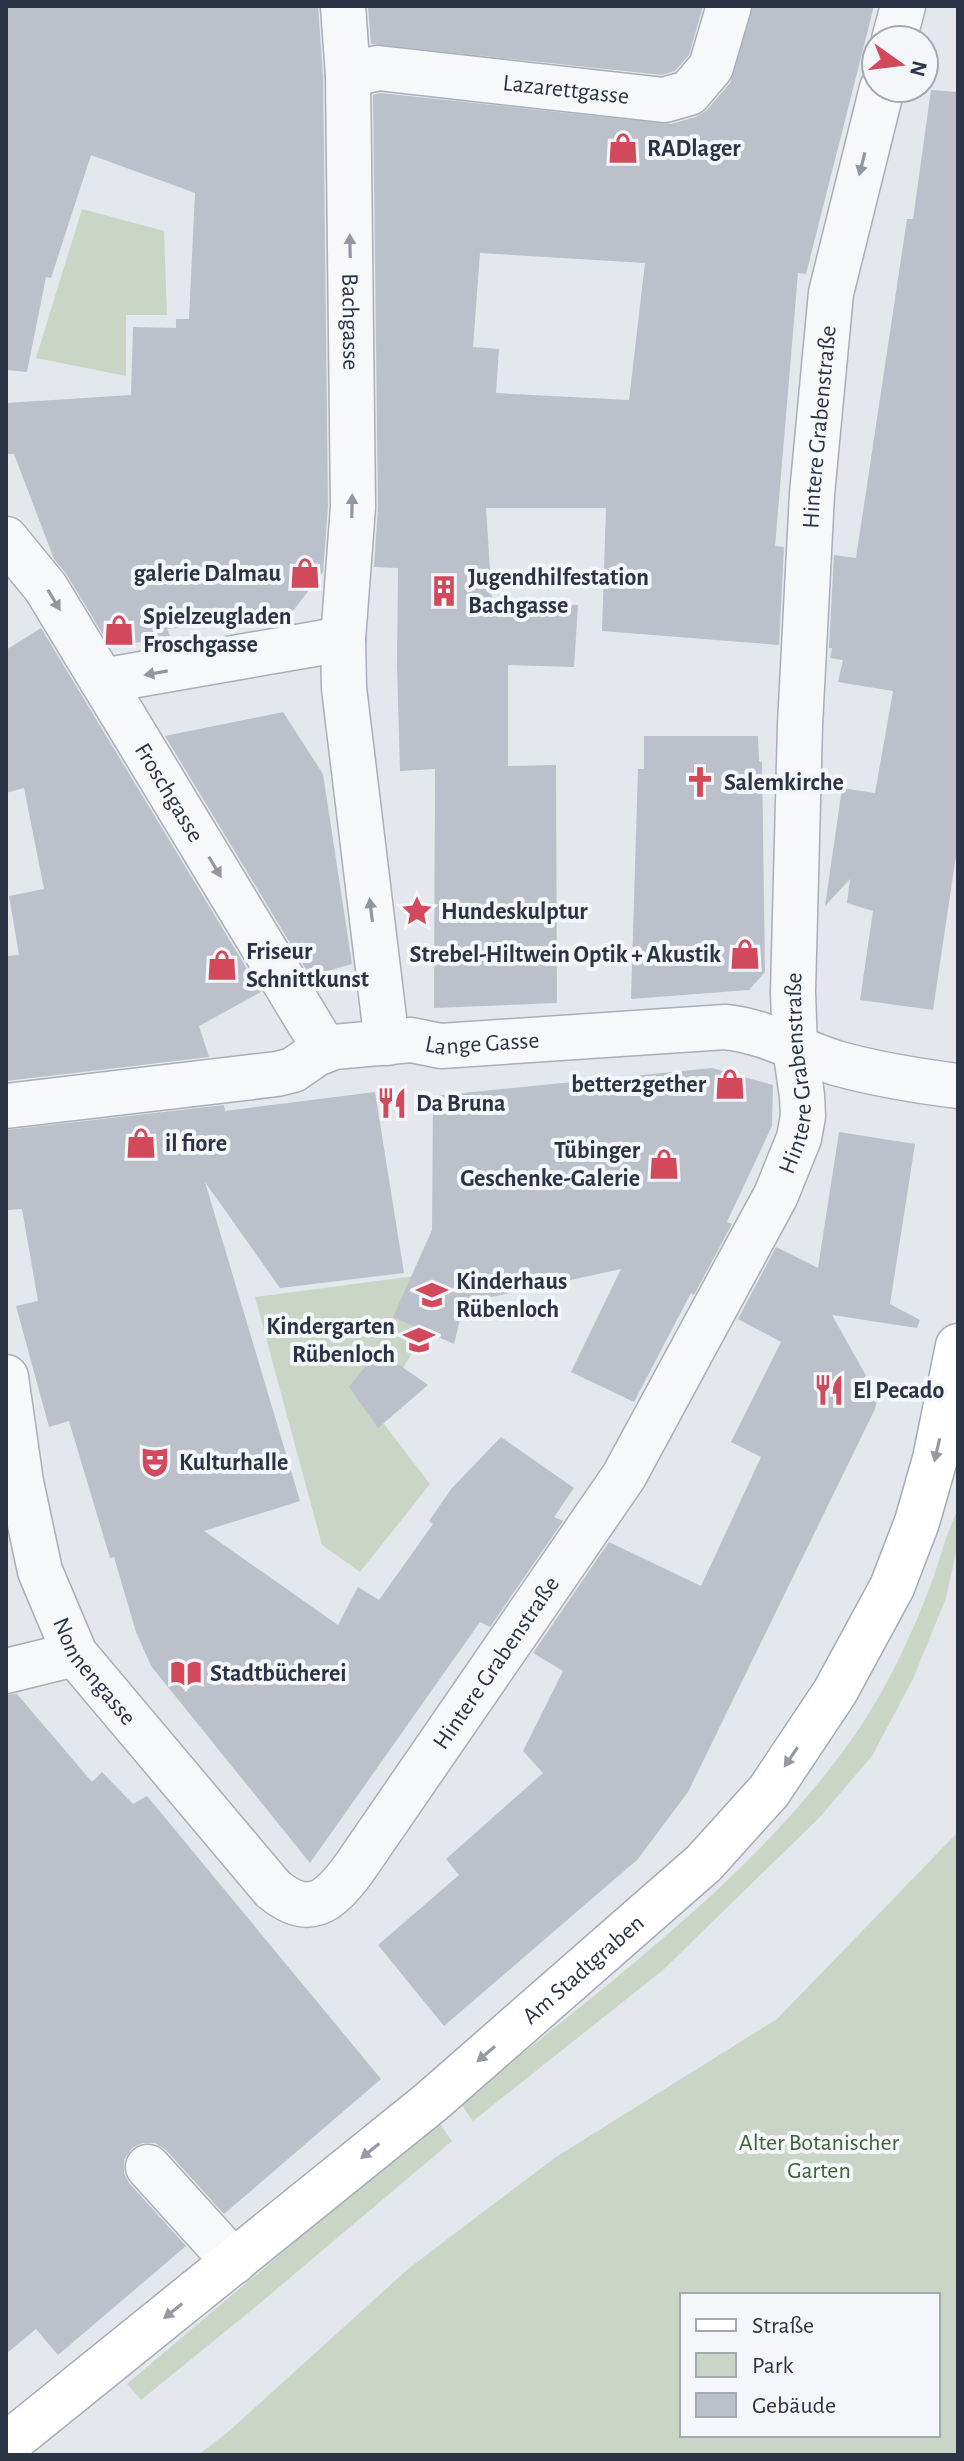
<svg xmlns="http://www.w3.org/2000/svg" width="964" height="2461" font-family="'Alegreya Sans',sans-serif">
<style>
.green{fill:#c9d6c5;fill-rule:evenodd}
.building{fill:#bbc0ca;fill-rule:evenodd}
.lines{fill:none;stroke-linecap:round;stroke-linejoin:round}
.minor-casing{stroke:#a9aeb7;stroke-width:47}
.major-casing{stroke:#a3abb8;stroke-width:47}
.minor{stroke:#f7f8fa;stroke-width:44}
.major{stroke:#fff;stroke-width:44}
.oneway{fill:#9196a0}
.oneway2{fill:#959aa2}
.labels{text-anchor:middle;stroke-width:8;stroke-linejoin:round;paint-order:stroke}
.street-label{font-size:24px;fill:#2b3445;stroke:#f4f6f9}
.poi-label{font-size:24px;font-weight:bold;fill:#2b3445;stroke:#f4f6f9;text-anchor:start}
.park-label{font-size:24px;fill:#3f6138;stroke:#f4f6f9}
</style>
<rect width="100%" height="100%" fill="#e4e7ec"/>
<path class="green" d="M 82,209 L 164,231 L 167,315 L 126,315 L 126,376 L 36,358 Z
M 423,1275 C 423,1337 419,1363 367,1402 L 430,1484 L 360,1572 L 322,1545 L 255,1297 Z
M 958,1510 L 958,1543 L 946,1598 L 913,1679 L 872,1756 L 819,1818 L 663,1970 L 473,2121 L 461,2104 C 593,1993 740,1891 844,1750 C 881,1701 909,1642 931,1584 C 940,1560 946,1532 958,1510 Z
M 958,1832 L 958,2455 L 198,2455 L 228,2432 L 408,2269 L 556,2157 L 777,2019 ZM 682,2295 L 938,2295 L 938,2435 L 682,2435 Z
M 440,2124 L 452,2141 L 259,2304 L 141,2400 L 127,2384 L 323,2218 Z"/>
<path class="building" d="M 6,6 L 318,6 L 323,76 L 328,506 L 323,572 L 289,616 L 167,629 L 171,638 L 110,646 L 67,575 L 54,559 L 14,454 L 6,454 L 6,403 L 131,395 L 133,327 L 176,328 L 176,319 L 189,319 L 195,193 L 91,155 L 51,278 L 46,277 L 27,372 L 6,370 Z
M 368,6 L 703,6 L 689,55 L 675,71 L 662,75 L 371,44 Z
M 753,6 L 874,6 L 806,274 L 798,273 L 775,546 L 784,547 L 779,645 L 602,631 L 606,508 L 486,508 L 492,602 L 578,605 L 574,667 L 508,665 L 508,766 L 556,765 L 557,1003 L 434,1008 L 435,769 L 400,771 L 397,665 L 398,568 L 374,567 L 378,507 L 373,95 L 380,93 L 671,124 L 696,117 L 707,110 L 730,83 ZM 480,253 L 645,263 L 629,400 L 496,393 L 499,349 L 473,347 Z
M 931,90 L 958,92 L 958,842 L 933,1010 L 860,1000 L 873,911 L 847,903 L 850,879 L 825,906 L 842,788 L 875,793 L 893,691 L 838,682 L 843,660 L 830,658 L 832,648 L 829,648 L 834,555 L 856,558 L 907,219 L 913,219 Z
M 41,628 L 261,992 L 199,1026 L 209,1057 L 6,1081 L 6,956 L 19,955 L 9,896 L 44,889 L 24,788 L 6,793 L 6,650 Z
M 283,712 L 323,774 L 352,964 L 310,976 L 165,736 Z
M 644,736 L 758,736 L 759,761 L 762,762 L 765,972 L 749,990 L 631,999 L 638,769 L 644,769 Z
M 712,1068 L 773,1085 L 772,1126 L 727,1222 L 732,1224 L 694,1295 L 691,1293 L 634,1402 L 571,1372 L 621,1269 L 464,1303 L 454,1344 L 393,1317 L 432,1230 L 433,1096 Z
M 375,1092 L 404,1273 L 280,1288 L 205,1182 L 300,1501 L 204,1531 L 338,1625 L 358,1587 L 379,1600 L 433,1524 L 429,1521 L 452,1488 L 501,1437 L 574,1488 L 554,1517 L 563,1521 L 490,1627 L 480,1622 L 310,1863 L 151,1666 L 136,1632 L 114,1557 L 110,1558 L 69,1421 L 49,1427 L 16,1306 L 38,1301 L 22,1209 L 6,1210 L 6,1130 L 224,1105 L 225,1111 Z
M 839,1132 L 915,1144 L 890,1304 L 920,1320 L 917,1328 L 832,1315 L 878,1397 L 875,1409 L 688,1792 L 638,1859 L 444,2026 L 378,1945 L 459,1875 L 446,1859 L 543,1773 L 523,1751 L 563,1671 L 533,1653 L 609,1542 L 701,1586 L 761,1457 L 731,1442 L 781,1342 L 738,1319 L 776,1247 L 818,1268 Z
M 378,1350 L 428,1385 L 378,1428 L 349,1387 Z
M 17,1694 L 92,1782 L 102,1772 L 133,1804 L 147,1796 L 381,2079 L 224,2214 L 166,2150 L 155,2143 L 142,2143 L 132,2148 L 124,2160 L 124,2173 L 129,2183 L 186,2246 L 58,2355 L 36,2329 L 6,2354 L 6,1695 Z"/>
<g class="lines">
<defs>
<g id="minor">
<path id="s1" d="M 343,6 L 348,75 L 353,507 L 343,639 L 344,688 L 387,1043"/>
<path d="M 894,40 L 903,6"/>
<path id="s2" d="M 348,75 L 378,68 L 664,100 L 689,93 L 711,67 L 729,6"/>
<path id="s3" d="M 6,539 L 46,588 L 325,1049"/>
<path d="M 102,681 L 343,639"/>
<path id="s4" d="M 6,1106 L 277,1074 L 293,1070 L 316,1054 L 334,1047 L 411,1040 L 441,1046 L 725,1027 C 765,1031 798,1051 836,1063 C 875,1074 918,1081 958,1086"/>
<path id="s5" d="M 6,1377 L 21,1482 L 40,1571 L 75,1654 L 273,1889 C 309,1919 329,1902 353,1870 L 624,1476 L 776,1195 L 799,1138 L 803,1116 L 802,1096 L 795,1048 L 793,992 L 800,725 L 812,494 L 831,293 L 882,88"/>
<path d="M 6,1671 L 75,1654"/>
<path d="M 148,2167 L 234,2262"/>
</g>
<g id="major">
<path id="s6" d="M 6,2445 L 431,2102 L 704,1863 L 769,1791 L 835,1692 L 892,1587 L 917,1522 L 935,1459 L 958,1346"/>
</g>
</defs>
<use href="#minor" class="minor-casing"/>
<use href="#major" class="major-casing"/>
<use href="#minor" class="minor"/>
<use href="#major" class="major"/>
</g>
<defs><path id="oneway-solid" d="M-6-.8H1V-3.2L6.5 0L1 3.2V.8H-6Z" transform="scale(2)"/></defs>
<g class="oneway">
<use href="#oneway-solid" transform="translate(862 164) rotate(104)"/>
<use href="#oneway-solid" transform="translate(350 246) rotate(-91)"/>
<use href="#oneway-solid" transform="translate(352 506) rotate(-89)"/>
<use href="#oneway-solid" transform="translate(54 600) rotate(59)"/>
<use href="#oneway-solid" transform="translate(156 673) rotate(170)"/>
<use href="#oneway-solid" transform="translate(215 867) rotate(59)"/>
<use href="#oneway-solid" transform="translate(371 910) rotate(-97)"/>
</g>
<g class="oneway2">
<use href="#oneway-solid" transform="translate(937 1450) rotate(103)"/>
<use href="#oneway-solid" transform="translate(791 1757) rotate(124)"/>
<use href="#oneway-solid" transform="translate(486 2054) rotate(139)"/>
<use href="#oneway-solid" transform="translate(370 2151) rotate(141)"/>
<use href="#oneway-solid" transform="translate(173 2311) rotate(141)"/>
</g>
<defs>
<symbol id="shop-bare" viewBox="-9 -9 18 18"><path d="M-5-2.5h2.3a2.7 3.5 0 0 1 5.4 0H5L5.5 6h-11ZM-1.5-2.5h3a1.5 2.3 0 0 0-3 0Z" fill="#d1495b" stroke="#f4f6f9" stroke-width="2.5" paint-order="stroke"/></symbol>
<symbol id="building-bare" viewBox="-9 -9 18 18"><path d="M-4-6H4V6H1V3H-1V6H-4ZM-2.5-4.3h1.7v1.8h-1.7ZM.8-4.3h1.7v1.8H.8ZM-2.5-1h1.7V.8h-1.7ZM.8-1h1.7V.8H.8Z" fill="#d1495b" stroke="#f4f6f9" stroke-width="2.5" paint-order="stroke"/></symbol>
<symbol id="church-bare" viewBox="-9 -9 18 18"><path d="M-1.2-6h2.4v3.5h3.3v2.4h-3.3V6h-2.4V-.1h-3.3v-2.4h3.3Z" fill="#d1495b" stroke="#f4f6f9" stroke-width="2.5" paint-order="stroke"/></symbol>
<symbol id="sight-bare" viewBox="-9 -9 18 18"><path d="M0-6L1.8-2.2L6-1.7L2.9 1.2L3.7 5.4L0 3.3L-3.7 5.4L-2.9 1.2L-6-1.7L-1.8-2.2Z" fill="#d1495b" stroke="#f4f6f9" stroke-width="2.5" paint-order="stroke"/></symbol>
<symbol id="restaurant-bare" viewBox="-9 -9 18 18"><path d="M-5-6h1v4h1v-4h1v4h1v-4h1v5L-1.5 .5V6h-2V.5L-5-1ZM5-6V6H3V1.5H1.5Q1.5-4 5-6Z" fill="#d1495b" stroke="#f4f6f9" stroke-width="2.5" paint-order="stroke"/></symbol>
<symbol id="school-bare" viewBox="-9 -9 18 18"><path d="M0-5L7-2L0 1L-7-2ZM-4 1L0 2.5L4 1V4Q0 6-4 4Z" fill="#d1495b" stroke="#f4f6f9" stroke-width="2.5" paint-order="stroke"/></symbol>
<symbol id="theatre-bare" viewBox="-9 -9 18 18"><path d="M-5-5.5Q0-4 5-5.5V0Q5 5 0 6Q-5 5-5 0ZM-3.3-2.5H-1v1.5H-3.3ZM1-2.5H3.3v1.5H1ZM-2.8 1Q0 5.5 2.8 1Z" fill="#d1495b" stroke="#f4f6f9" stroke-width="2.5" paint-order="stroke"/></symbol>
<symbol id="library-bare" viewBox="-9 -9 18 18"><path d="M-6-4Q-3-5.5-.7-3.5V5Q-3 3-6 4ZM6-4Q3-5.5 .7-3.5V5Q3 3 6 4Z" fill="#d1495b" stroke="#f4f6f9" stroke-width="2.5" paint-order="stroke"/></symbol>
</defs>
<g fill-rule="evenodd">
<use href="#shop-bare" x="601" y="126" width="44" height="44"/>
<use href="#shop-bare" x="283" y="551" width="44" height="44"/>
<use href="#building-bare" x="422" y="569" width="44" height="44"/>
<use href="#shop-bare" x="97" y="608" width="44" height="44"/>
<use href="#church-bare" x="678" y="760" width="44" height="44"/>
<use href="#sight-bare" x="395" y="889" width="44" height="44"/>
<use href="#shop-bare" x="723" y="932" width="44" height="44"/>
<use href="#shop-bare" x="200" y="943" width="44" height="44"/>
<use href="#shop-bare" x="708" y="1062" width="44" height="44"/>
<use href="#restaurant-bare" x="370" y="1081" width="44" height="44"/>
<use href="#shop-bare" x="119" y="1121" width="44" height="44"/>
<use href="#shop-bare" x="642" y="1142" width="44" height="44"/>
<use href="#school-bare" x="410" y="1273" width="44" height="44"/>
<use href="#school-bare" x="397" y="1318" width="44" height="44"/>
<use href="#restaurant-bare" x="807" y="1368" width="44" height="44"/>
<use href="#theatre-bare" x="133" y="1440" width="44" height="44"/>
<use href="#library-bare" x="164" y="1651" width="44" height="44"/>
</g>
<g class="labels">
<g class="street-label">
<text dy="8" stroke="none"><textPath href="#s2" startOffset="220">Lazarettgasse</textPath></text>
<text dy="8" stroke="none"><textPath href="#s1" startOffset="316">Bachgasse</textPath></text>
<text dy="8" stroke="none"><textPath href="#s5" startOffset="2264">Hintere Grabenstraße</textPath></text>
<text dy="8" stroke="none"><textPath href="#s3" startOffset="302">Froschgasse</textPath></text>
<text dy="8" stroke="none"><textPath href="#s4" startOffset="486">Lange Gasse</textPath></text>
<text dy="8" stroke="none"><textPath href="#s5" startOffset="1616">Hintere Grabenstraße</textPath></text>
<text dy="8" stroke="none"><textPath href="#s5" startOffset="944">Hintere Grabenstraße</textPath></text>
<text dy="8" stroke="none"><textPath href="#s5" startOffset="312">Nonnengasse</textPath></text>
<text dy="8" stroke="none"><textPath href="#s6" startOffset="748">Am Stadtgraben</textPath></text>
</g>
<g class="poi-label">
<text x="647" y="156">RADlager</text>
<text x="281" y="581" text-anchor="end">galerie Dalmau</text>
<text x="468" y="585">Jugendhilfestation<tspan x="468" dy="28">Bachgasse</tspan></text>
<text x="143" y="624">Spielzeugladen<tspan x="143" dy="28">Froschgasse</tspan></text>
<text x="724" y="790">Salemkirche</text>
<text x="441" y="919">Hundeskulptur</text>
<text x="246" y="959">Friseur<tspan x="246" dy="28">Schnittkunst</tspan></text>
<text x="721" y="962" text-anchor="end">Strebel-Hiltwein Optik + Akustik</text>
<text x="706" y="1092" text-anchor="end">better2gether</text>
<text x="416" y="1111">Da Bruna</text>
<text x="165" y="1151">il fiore</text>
<text x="640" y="1158" text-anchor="end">Tübinger<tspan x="640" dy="28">Geschenke-Galerie</tspan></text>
<text x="456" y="1289">Kinderhaus<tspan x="456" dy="28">Rübenloch</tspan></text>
<text x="395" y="1334" text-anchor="end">Kindergarten<tspan x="395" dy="28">Rübenloch</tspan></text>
<text x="853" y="1398">El Pecado</text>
<text x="179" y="1470">Kulturhalle</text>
<text x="210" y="1681">Stadtbücherei</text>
</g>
<g class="park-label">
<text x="819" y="2150">Alter Botanischer<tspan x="819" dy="28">Garten</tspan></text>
</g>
</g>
<rect width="964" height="2461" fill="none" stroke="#2b3445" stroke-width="16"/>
<rect x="680" y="2293" width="260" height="144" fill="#f4f6f9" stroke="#a4a8b1" stroke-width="2"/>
<rect x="696" y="2319" width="40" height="12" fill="#ffffff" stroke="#a4a8b1" stroke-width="2"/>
<text x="752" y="2333" font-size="24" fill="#2b3445">Straße</text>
<rect x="696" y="2353" width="40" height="24" fill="#c9d6c5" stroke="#a4a8b1" stroke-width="2"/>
<text x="752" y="2373" font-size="24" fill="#2b3445">Park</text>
<rect x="696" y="2393" width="40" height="24" fill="#bbc0ca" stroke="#a4a8b1" stroke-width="2"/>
<text x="752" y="2413" font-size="24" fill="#2b3445">Gebäude</text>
<g transform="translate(900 64) rotate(104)"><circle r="38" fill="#f4f6f9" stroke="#a4a8b1" stroke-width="2"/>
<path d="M0-6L14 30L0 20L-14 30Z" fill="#d1495b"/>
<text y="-12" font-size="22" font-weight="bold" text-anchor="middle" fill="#2b3445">N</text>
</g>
</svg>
